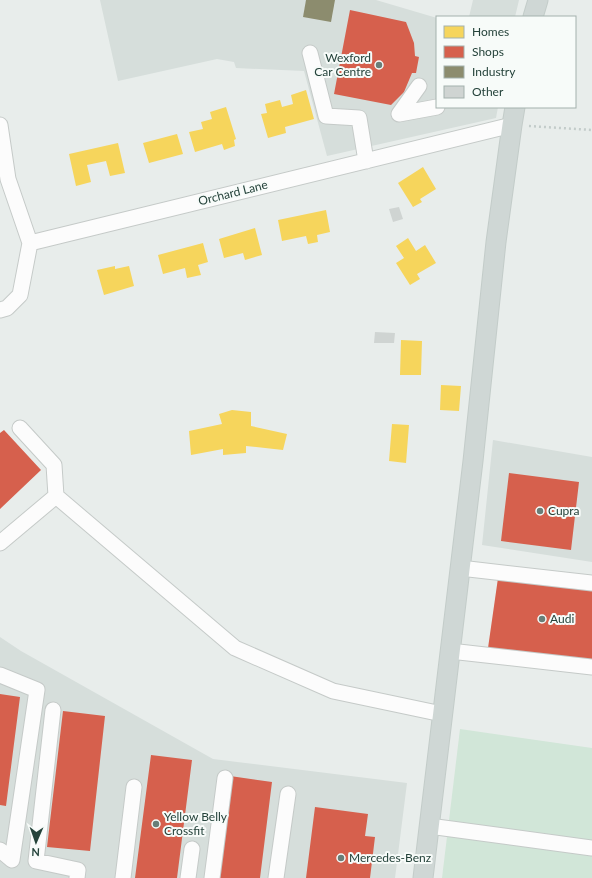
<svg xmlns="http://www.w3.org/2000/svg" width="592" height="878" font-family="Lato,sans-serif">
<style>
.built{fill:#d6dedb}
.green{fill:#d1e6d8}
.homes{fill:#f6d55c}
.shops{fill:#d6604d}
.industry{fill:#8c8c6e}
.building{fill:#cfd4d2}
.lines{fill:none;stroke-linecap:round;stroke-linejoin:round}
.minor-casing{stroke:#c5cac8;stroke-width:17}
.major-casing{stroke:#c3ccc9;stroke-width:21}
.path{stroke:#c3ccca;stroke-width:2.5;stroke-dasharray:2 3;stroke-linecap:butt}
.minor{stroke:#fcfcfc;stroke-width:15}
.major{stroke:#cfd7d5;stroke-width:19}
.poi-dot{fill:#697e78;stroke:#f7fbf9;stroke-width:1.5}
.labels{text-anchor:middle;stroke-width:4;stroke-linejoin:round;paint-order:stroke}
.poi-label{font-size:12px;fill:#24423a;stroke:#f7fbf9;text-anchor:start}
.street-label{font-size:12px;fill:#24423a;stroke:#f7fbf9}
</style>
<rect width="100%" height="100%" fill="#e8edeb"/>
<path class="built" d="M 100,0 L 376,0 L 437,18 L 437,107 L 498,107 L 496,118 L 327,156 L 304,71 L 236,68 L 234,62 L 217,59 L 118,81 Z
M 473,0 L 519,0 L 515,17 L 469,17 Z
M 493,440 L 592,457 L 592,562 L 482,545 Z
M 0,637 L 21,651 L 213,759 L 407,783 L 395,878 L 0,878 Z"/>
<path class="green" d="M 460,729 L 592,748 L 592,878 L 442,878 Z"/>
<path class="homes" d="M 306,90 L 314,119 L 285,127 L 286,133 L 268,138 L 261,114 L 267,113 L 265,104 L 280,100 L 282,107 L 293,104 L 291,95 Z
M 226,107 L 236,139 L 234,140 L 235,146 L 224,150 L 222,144 L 195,152 L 189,132 L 203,129 L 201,122 L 212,119 L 210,112 Z
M 177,134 L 183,154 L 149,163 L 143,143 Z
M 118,143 L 125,173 L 110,176 L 106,161 L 87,165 L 91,182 L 76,186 L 69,154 Z
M 423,167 L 436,189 L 420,199 L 422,202 L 413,207 L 398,183 Z
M 326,210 L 330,232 L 317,235 L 318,242 L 308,244 L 306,236 L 282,241 L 278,220 Z
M 255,228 L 262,255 L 245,260 L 243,253 L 224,258 L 219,239 Z
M 408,238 L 416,251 L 425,245 L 436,263 L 417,274 L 420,279 L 410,285 L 396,263 L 404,258 L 396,246 Z
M 203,243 L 208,262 L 198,265 L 201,275 L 187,278 L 185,268 L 163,274 L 158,255 Z
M 115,266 L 115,269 L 129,266 L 134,286 L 104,295 L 97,270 Z
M 401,340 L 422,341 L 421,375 L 400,375 Z
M 441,385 L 461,386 L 459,411 L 440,410 Z
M 232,410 L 251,412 L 251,426 L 287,434 L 283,450 L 246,446 L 246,453 L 223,455 L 223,449 L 191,455 L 189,431 L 222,424 L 219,414 Z
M 392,424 L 409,425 L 406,463 L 389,461 Z"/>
<path class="shops" d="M 350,10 L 406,22 L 414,43 L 415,56 L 419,57 L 416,73 L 412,73 L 404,92 L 391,105 L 334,94 Z
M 4,430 L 41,470 L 0,509 L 0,433 Z
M 509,473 L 579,482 L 571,550 L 501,541 Z
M 498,578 L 592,590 L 592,661 L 488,648 Z
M 0,694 L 20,697 L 6,806 L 0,805 Z
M 63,711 L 105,716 L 90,851 L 47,847 Z
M 151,755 L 192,760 L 177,878 L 135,878 Z
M 230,776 L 272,782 L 260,878 L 216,878 Z
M 315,807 L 368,814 L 365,836 L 375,837 L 370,878 L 306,878 Z"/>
<path class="industry" d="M 306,0 L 335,0 L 331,22 L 303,17 Z"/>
<path class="building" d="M 399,207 L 403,219 L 393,222 L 389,209 Z
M 375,332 L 395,333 L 394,343 L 374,343 Z"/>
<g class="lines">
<defs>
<path id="minor" d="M 310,53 L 326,116 L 359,118 L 366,161
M 419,86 L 399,114 L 437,107
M 0,125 L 8,179 L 30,243
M 30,243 L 512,125
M 0,310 L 7,308 L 20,295 L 30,243
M 20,428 L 54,465 L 56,496
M 0,543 L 56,496 L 235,648 L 333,691 L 442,714
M 460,568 L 592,583
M 450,651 L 592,667
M 0,675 L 37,690 L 12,860 L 0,850
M 53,710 L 36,861 L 78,870 L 77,878
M 429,826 L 592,848
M 123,878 L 134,787
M 188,878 L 192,849
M 212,878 L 225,778
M 276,878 L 288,794"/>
<path id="major" d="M 533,17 L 538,0
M 423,878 L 473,461 L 496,242 L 512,125 L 515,107"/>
</defs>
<use href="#minor" class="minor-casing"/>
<use href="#major" class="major-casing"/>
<path class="path" d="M 529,126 L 592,130"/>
<use href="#minor" class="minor"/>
<use href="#major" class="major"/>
</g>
<g class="poi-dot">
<circle cx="379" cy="65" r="4"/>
<circle cx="540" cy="511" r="4"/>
<circle cx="542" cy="619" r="4"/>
<circle cx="156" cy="824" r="4"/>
<circle cx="341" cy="858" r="4"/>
</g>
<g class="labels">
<g class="poi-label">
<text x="371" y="62" text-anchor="end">Wexford<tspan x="371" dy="14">Car Centre</tspan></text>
<text x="548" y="515">Cupra</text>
<text x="550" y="623">Audi</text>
<text x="164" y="821">Yellow Belly<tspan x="164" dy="14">Crossfit</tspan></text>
<text x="349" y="862">Mercedes-Benz</text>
</g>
<g class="street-label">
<text transform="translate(233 193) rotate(-14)" y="4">Orchard Lane</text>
</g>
</g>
<rect x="436" y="16" width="140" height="92" fill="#f7fbf9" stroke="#a3b1ad"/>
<rect x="444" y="26" width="20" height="12" fill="#f6d55c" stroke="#a3b1ad"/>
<text x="472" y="36" font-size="12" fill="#24423a">Homes</text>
<rect x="444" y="46" width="20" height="12" fill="#d6604d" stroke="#a3b1ad"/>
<text x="472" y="56" font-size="12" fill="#24423a">Shops</text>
<rect x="444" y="66" width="20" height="12" fill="#8c8c6e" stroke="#a3b1ad"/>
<text x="472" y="76" font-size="12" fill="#24423a">Industry</text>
<rect x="444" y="86" width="20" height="12" fill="#cfd4d2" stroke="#a3b1ad"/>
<text x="472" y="96" font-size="12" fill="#24423a">Other</text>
<g transform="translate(36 842) rotate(182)" stroke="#f7fbf9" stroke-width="3" paint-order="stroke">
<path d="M0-3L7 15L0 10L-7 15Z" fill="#24423a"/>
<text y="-6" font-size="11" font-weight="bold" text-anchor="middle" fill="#24423a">N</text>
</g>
</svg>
